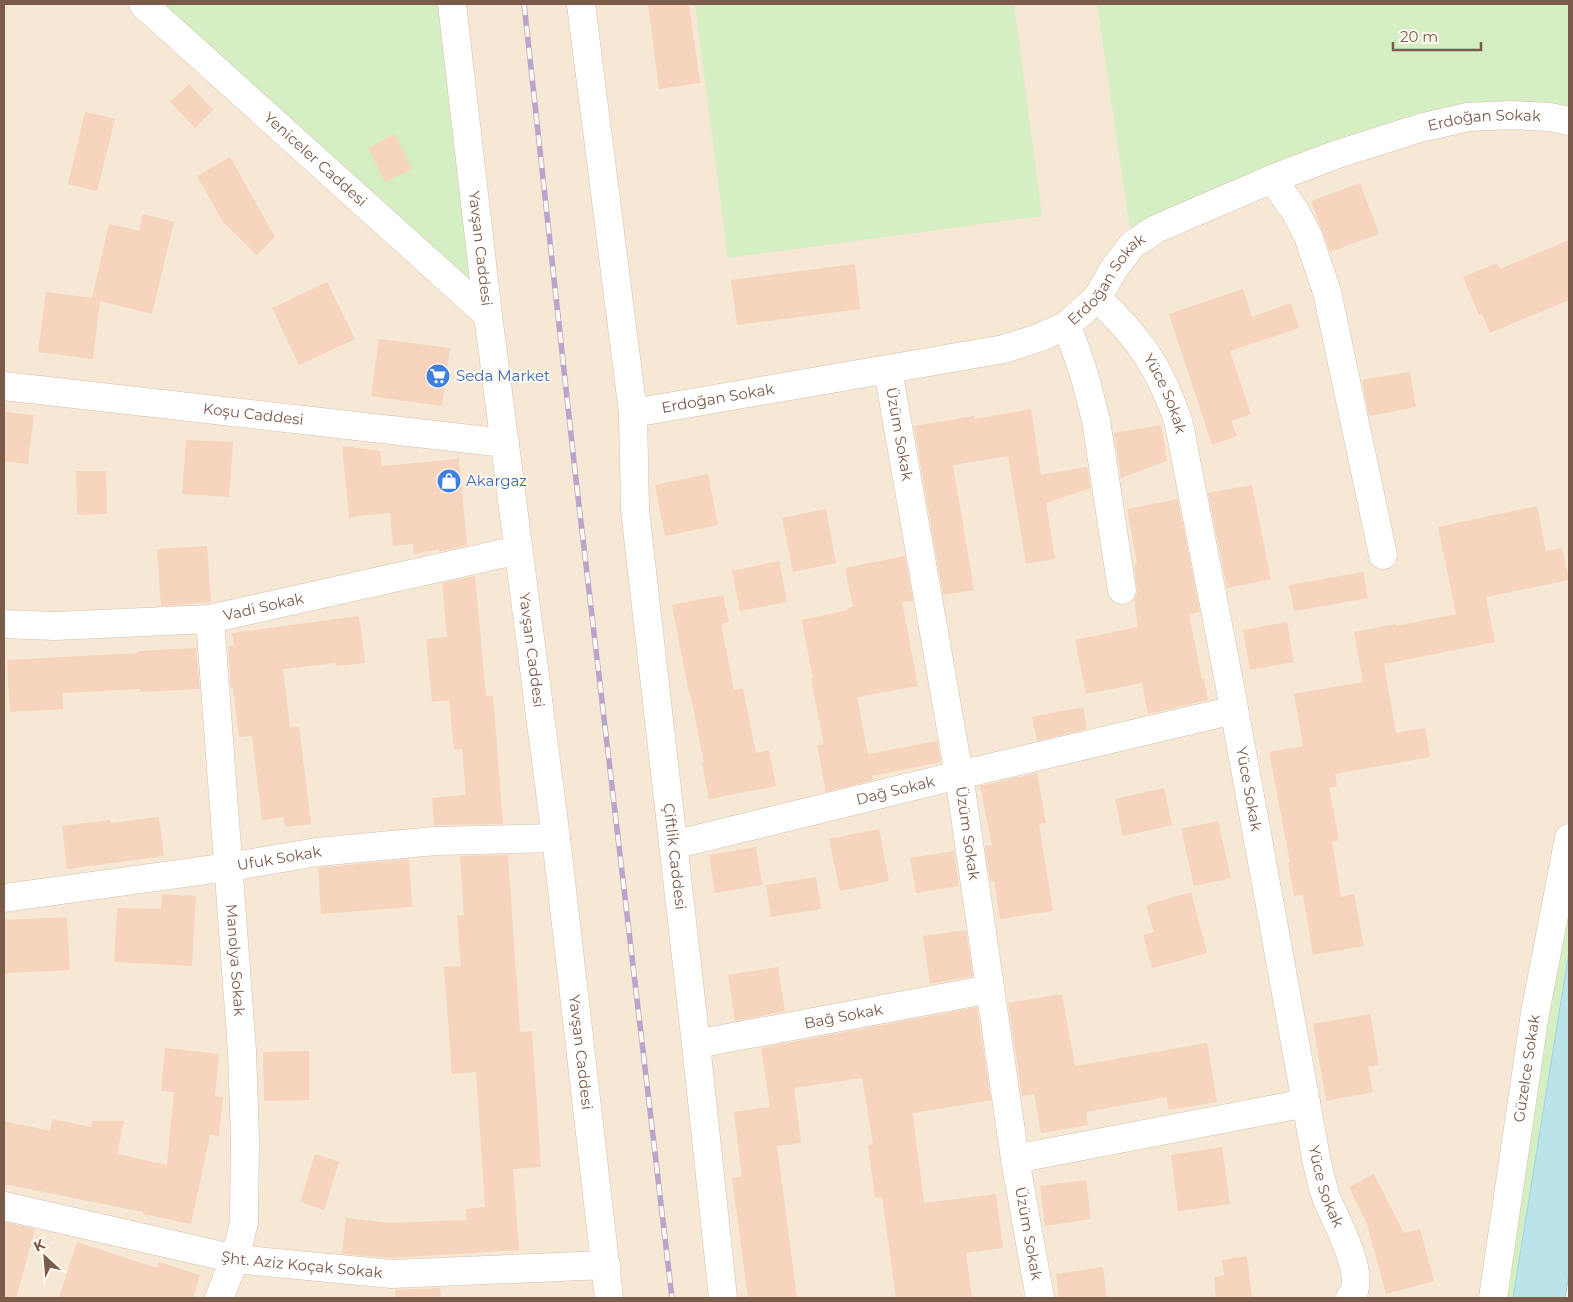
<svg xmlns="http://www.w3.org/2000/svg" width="1573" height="1302" font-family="Montserrat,sans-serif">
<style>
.residential{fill:#f6e8d5}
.green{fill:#d5eec4}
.water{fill:#bae3ea;stroke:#9fd3dd}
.building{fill:#f6d4bd}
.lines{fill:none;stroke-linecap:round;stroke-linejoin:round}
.street-casing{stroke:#d4bfaf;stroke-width:29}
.secondary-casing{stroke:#d8bfab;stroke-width:29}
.street{stroke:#fff;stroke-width:28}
.secondary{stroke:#fff;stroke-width:28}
.rail-casing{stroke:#b9a4ca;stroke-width:5.5}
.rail{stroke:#fff9f0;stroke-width:4;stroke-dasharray:11;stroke-linecap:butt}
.labels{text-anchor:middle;stroke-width:4;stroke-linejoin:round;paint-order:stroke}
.street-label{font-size:15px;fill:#7b5b49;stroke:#fff9f0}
.shop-label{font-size:15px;fill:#366cbe;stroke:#fff9f0;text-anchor:start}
</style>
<rect width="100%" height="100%" fill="#fef6e8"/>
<path class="residential" d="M 4,4 L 1097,4 L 1132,244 L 1420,128 L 1569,121 L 1569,838 L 1493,1298 L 4,1298 Z"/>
<path class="green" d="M 143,4 L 452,4 L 488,315 Z
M 695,4 L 1014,4 L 1042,216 L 728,258 Z
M 1097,4 L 1569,4 L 1569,121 L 1468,117 L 1132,245 Z
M 1569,838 L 1569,952 L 1513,1298 L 1493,1298 Z"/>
<path class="water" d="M 1569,952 L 1569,1273 L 1565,1298 L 1513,1298 Z"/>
<path class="building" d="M 648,4 L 689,4 L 700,83 L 659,89 Z
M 189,84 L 213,110 L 195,128 L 170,102 Z
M 85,112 L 115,119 L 97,191 L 68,184 Z
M 395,134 L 412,169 L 385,182 L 368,148 Z
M 230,157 L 275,237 L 257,255 L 223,222 L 197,176 Z
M 1360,183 L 1379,234 L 1330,252 L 1311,201 Z
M 143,214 L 174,222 L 152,314 L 100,301 L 93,359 L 38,352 L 46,292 L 92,298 L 109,224 L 139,231 Z
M 1569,240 L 1569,300 L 1490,333 L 1482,314 L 1479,315 L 1463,277 L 1497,263 L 1500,269 Z
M 855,264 L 860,309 L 737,325 L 731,280 Z
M 327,282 L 355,339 L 299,365 L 272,308 Z
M 1243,289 L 1252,317 L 1291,303 L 1299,328 L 1230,351 L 1251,414 L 1231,421 L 1237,436 L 1212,445 L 1169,314 Z
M 379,339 L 450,348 L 442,406 L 371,396 Z
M 1410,372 L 1416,407 L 1369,416 L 1362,380 Z
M 1031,409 L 1041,475 L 1087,467 L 1091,488 L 1046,503 L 1055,559 L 1026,564 L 1008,456 L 953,465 L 974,590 L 943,595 L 914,426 L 974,416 L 975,419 Z
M 4,412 L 34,415 L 28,464 L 4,461 Z
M 1161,425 L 1167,461 L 1121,478 L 1114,433 Z
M 186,440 L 233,442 L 229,497 L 182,494 Z
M 342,446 L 380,451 L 382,466 L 459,459 L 467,545 L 439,552 L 439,549 L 414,554 L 413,544 L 393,546 L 390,513 L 349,517 Z
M 76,471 L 106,471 L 107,514 L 77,515 Z
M 708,474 L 718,525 L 665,536 L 655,485 Z
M 1252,485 L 1271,579 L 1227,588 L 1208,493 Z
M 1178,499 L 1200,612 L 1189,614 L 1202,679 L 1204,679 L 1208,700 L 1148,714 L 1142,683 L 1086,694 L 1075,640 L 1138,627 L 1134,600 L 1137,595 L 1137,588 L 1134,565 L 1137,564 L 1127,509 Z
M 1537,506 L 1546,551 L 1562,548 L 1569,580 L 1486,597 L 1495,642 L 1384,664 L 1396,733 L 1425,728 L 1430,757 L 1335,774 L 1337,786 L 1329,788 L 1339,840 L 1332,842 L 1341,897 L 1354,894 L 1364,946 L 1313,955 L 1303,895 L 1294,896 L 1288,863 L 1290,862 L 1269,752 L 1303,746 L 1294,694 L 1363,682 L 1354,632 L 1395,624 L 1396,626 L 1456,614 L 1438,527 Z
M 826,509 L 836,563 L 793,572 L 782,518 Z
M 207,546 L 211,602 L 161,606 L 157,549 Z
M 905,556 L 913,601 L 902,602 L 918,686 L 857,697 L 868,754 L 937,741 L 941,762 L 872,776 L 873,780 L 826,792 L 817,745 L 824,744 L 811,679 L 813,679 L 802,620 L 848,610 L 847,608 L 853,607 L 845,568 Z
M 779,561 L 787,602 L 740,611 L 732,571 Z
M 1363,572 L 1368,598 L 1294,611 L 1289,585 Z
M 475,576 L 486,696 L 493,696 L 503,824 L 434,825 L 432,798 L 466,795 L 462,749 L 454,750 L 449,700 L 432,702 L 426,639 L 447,637 L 442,583 Z
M 723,595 L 729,622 L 721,624 L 734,690 L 743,689 L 756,753 L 769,750 L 776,786 L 709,799 L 702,763 L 704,763 L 690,692 L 689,693 L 672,605 Z
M 359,616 L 365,663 L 336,666 L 336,663 L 283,669 L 290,728 L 299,727 L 311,824 L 285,827 L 284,817 L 262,820 L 252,736 L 239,737 L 233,688 L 231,688 L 228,646 L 234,646 L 232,633 Z
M 1287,622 L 1294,662 L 1250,670 L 1243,630 Z
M 196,648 L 200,689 L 140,692 L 140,689 L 62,693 L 63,709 L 10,712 L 7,660 L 138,653 L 138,651 Z
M 1083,707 L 1087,729 L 1037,741 L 1032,717 Z
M 1037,773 L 1046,823 L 1039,824 L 1053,911 L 1000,919 L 994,881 L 990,881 L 985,846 L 992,845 L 980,786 Z
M 1164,788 L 1172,825 L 1123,836 L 1115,799 Z
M 159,817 L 164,856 L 67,869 L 62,826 L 110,820 L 111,823 Z
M 1218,821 L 1231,878 L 1194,886 L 1181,829 Z
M 879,829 L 889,881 L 840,891 L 829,839 Z
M 756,847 L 762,885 L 715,893 L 709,855 Z
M 954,851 L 959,886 L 916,893 L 910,858 Z
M 508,855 L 520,1032 L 532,1031 L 541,1167 L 513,1169 L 519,1250 L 392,1258 L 342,1254 L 346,1218 L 390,1223 L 467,1220 L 466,1209 L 485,1207 L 476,1072 L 452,1074 L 444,967 L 461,966 L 457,915 L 464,915 L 460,856 Z
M 409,859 L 412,907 L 321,914 L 318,868 Z
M 816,877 L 821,909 L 771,917 L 766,885 Z
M 1191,892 L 1207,953 L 1152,968 L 1143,935 L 1154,932 L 1146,905 Z
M 162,894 L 196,896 L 192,966 L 114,962 L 117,908 L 161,909 Z
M 67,917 L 70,970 L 4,973 L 4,920 Z
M 966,930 L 973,976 L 930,984 L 923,936 Z
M 778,967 L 785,1011 L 735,1021 L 728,975 Z
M 1062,994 L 1075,1066 L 1207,1043 L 1217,1102 L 1169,1110 L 1166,1097 L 1086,1112 L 1088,1125 L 1041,1133 L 1034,1094 L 1022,1096 L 1008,1003 Z
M 977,1007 L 991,1100 L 913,1113 L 913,1117 L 924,1203 L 996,1194 L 1003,1248 L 966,1253 L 972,1298 L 896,1298 L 882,1197 L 875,1198 L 868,1145 L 873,1144 L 862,1078 L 794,1088 L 801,1143 L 777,1146 L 797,1298 L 748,1298 L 732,1178 L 742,1177 L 734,1112 L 770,1107 L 761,1048 Z
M 1370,1014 L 1379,1065 L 1368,1067 L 1373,1092 L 1326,1101 L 1313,1024 Z
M 165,1048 L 219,1054 L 215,1096 L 223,1097 L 219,1136 L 210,1135 L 191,1224 L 143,1214 L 143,1212 L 4,1184 L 4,1121 L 50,1131 L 52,1119 L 91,1127 L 92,1121 L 124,1121 L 117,1154 L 167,1165 L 174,1092 L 161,1091 Z
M 309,1051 L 309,1100 L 264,1101 L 263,1052 Z
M 1222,1147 L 1230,1204 L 1178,1211 L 1171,1155 Z
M 315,1154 L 339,1162 L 324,1210 L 300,1202 Z
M 1374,1174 L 1404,1233 L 1420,1229 L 1434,1281 L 1386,1294 L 1367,1224 L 1349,1187 Z
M 1086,1180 L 1091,1219 L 1045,1226 L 1040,1186 Z
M 4,1222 L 35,1229 L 16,1298 L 4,1298 Z
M 77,1242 L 157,1268 L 159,1262 L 200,1275 L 193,1298 L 59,1298 Z
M 1247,1256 L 1252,1298 L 1216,1298 L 1214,1277 L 1224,1275 L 1222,1260 Z
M 1103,1267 L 1107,1298 L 1059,1298 L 1056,1274 Z
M 440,1288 L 441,1298 L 395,1298 L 395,1290 Z"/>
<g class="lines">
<defs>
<g id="street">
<path id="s1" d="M 581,4 L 633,413 L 635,510 L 696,1044 L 723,1298"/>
<path d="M 1272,179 L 1295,211 L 1308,236 L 1327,292 L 1383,555"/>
<path id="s2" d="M 1097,298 C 1139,337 1161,369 1179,424 L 1231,692 L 1317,1163 C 1320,1174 1322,1186 1326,1197 C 1335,1220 1369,1278 1350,1298"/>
<path d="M 1067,325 L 1084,374 L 1096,420 L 1122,590"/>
<path id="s3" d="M 888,370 L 959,775 L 1015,1159 L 1040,1298"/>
<path id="s4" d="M 4,386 L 505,443"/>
<path id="s5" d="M 633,413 L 1004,349 L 1041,337 L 1067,325 L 1097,298 L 1115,267 L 1132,245 L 1156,229 L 1272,179 L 1335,155 L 1420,128 L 1468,117 L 1511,115 L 1549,117 L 1569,121"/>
<path id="s6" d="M 210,619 L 242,1051 L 245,1139 L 244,1222 L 235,1259 L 219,1298"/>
<path id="s7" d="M 4,624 L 55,626 L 210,619 L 518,550"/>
<path id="s8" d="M 673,845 L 959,775 L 1234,710"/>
<path id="s9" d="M 4,898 L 229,867 L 317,852 L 435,841 L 556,838"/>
<path id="s10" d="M 696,1044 L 990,989"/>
<path d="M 1015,1159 L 1306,1103"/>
<path id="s11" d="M 4,1206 L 235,1259 L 392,1274 L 606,1265"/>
<path id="s12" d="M 1493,1298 L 1535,1013 L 1569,838"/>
</g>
<g id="secondary">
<path id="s13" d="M 143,4 L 488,315"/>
<path id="s14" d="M 452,4 L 488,315 L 556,838 L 609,1298"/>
</g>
</defs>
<use href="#street" class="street-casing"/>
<use href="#secondary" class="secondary-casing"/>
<use href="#street" class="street"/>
<use href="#secondary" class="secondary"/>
<defs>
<path id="rail" d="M 524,4 L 575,471 L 672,1298"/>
</defs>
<use href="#rail" class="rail-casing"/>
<use href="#rail" class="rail"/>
</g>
<defs>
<symbol id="supermarket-disc" viewBox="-11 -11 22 22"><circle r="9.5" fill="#3f7fe0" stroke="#fff9f0"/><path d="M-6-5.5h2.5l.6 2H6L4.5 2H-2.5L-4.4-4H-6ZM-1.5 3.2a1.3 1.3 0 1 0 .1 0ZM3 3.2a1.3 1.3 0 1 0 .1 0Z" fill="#fff"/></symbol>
<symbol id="shop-disc" viewBox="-11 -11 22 22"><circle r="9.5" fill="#3f7fe0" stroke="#fff9f0"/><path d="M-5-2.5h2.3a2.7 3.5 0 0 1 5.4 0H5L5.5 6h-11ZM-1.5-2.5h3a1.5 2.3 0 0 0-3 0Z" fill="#fff"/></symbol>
</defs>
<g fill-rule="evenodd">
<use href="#supermarket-disc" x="424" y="362" width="28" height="28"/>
<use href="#shop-disc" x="435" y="467" width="28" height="28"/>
</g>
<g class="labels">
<g class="street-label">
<text dy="5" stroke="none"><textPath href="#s5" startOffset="925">Erdoğan Sokak</textPath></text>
<text dy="5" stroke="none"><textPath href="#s13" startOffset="232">Yeniceler Caddesi</textPath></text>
<text dy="5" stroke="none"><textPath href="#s14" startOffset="246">Yavşan Caddesi</textPath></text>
<text dy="5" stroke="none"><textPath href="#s5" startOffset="505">Erdoğan Sokak</textPath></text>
<text dy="5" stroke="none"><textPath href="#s2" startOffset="119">Yüce Sokak</textPath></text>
<text dy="5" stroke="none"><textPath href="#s5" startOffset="86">Erdoğan Sokak</textPath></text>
<text dy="5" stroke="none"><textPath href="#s4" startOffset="251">Koşu Caddesi</textPath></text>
<text dy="5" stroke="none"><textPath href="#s3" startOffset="65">Üzüm Sokak</textPath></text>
<text dy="5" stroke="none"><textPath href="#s7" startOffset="261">Vadi Sokak</textPath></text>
<text dy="5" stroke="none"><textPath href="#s14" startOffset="651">Yavşan Caddesi</textPath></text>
<text dy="5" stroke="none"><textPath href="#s2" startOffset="524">Yüce Sokak</textPath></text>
<text dy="5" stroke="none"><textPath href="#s8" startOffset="229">Dağ Sokak</textPath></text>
<text dy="5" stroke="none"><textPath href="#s3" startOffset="470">Üzüm Sokak</textPath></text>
<text dy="5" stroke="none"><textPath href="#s1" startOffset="858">Çiftlik Caddesi</textPath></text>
<text dy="5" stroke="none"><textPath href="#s9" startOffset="278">Ufuk Sokak</textPath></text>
<text dy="5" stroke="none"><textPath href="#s6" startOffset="342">Manolya Sokak</textPath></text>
<text dy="5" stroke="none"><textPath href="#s10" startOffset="150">Bağ Sokak</textPath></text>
<text dy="5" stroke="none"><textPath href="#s14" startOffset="1056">Yavşan Caddesi</textPath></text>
<text dy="5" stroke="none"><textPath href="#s12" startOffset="232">Güzelce Sokak</textPath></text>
<text dy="5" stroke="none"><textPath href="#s2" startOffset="929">Yüce Sokak</textPath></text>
<text dy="5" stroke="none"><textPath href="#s3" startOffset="875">Üzüm Sokak</textPath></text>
<text dy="5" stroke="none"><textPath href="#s11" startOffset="304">Şht. Aziz Koçak Sokak</textPath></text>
</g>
<g class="shop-label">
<text x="456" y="381">Seda Market</text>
<text x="466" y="486">Akargaz</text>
</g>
</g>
<rect width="1573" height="1302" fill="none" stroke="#7b5b49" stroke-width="10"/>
<g transform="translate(45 1257) rotate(334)" stroke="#fff9f0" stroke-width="4" paint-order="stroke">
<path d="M0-4L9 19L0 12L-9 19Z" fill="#7b5b49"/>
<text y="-8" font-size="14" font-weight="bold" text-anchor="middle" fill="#7b5b49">K</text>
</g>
<path d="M1393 42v8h88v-8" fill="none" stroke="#7b5b49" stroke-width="2.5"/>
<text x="1400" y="42" font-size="15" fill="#7b5b49" stroke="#fff9f0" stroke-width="4" paint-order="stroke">20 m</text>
</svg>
